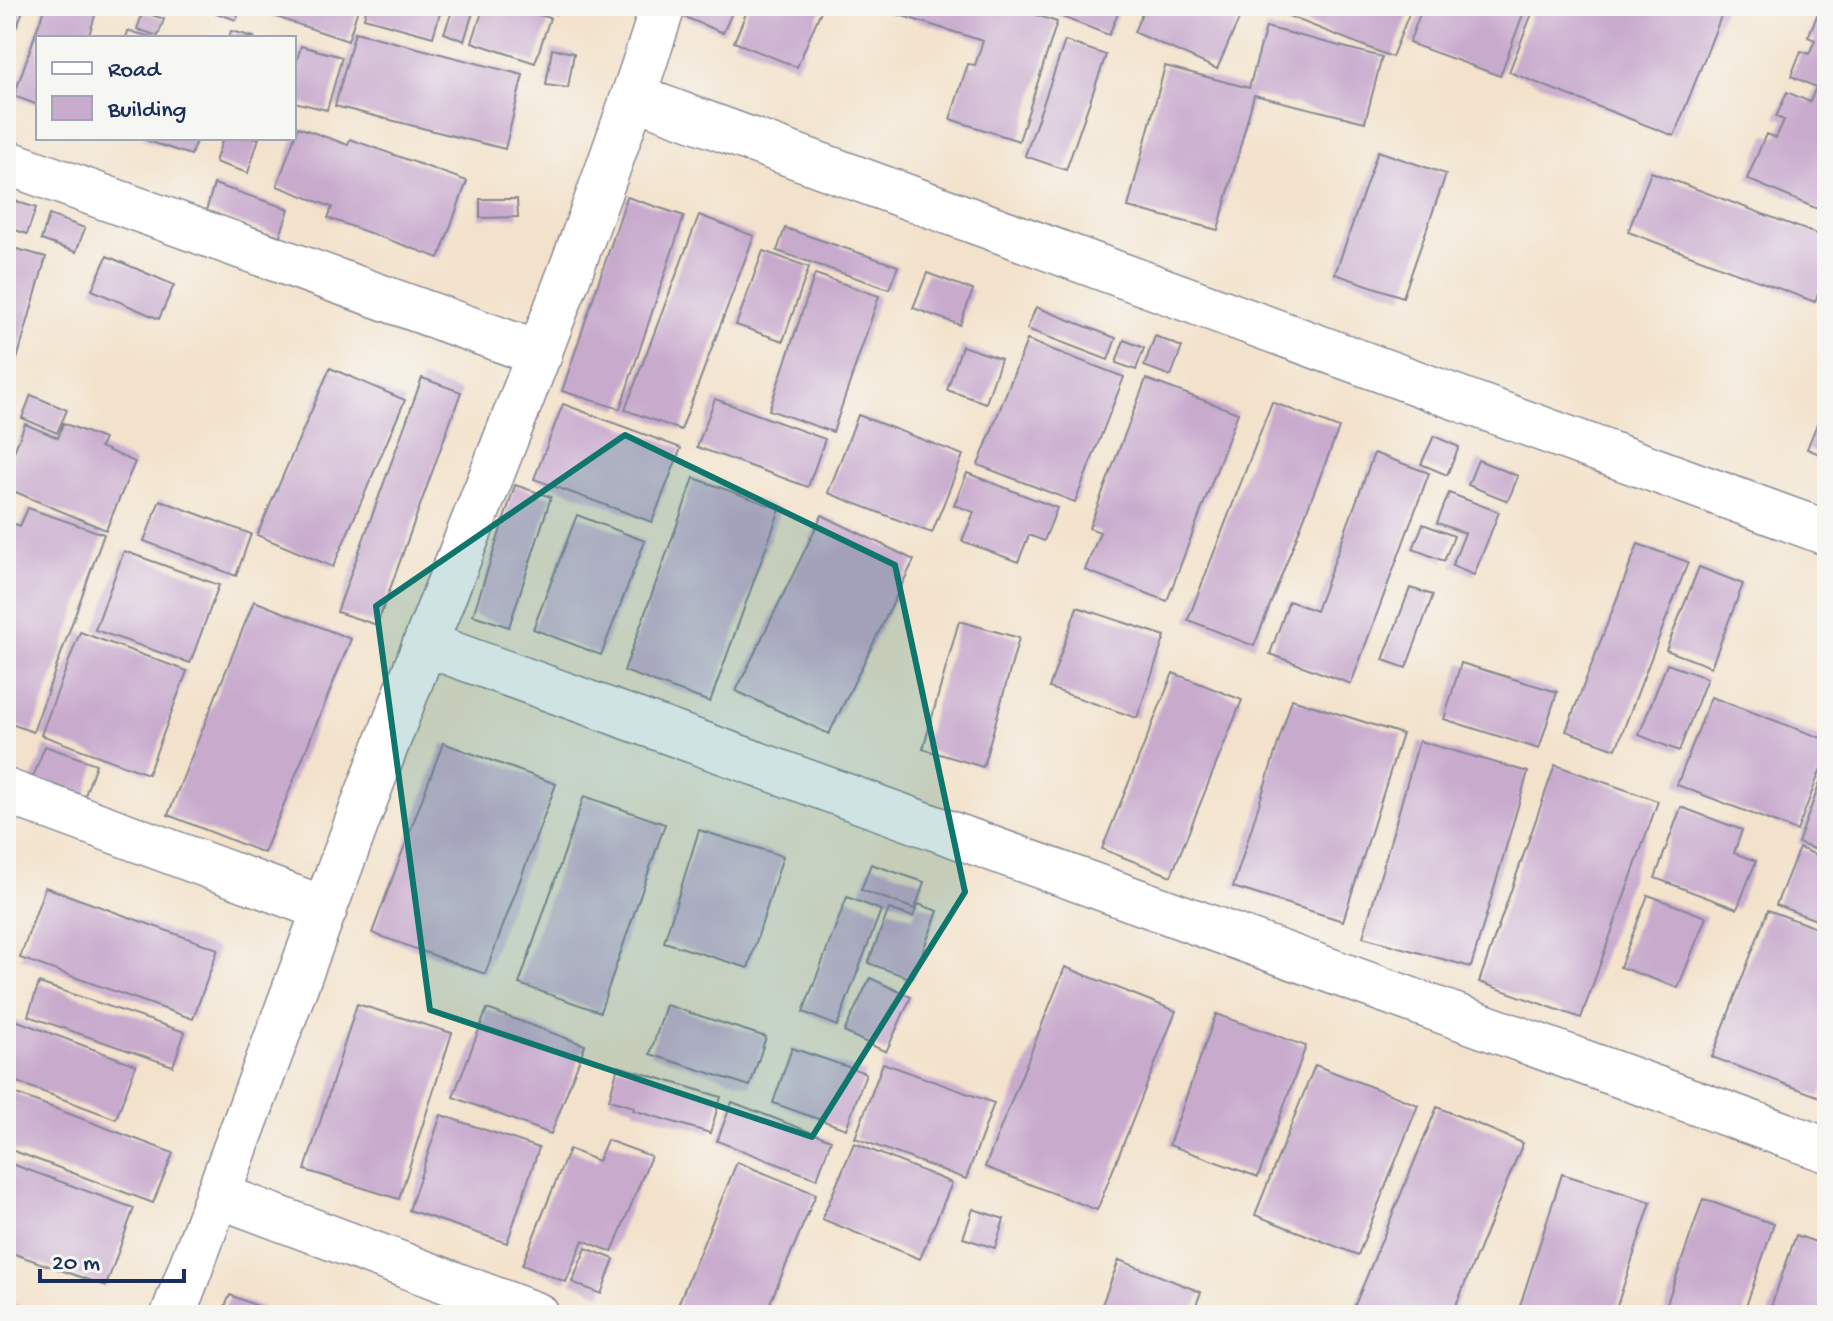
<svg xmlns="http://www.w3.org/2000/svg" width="1833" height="1321" font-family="'Gochi Hand',sans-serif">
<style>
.building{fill:#c8aacd}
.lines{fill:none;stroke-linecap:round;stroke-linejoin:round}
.street-casing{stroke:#878894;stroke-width:47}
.street{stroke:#fff;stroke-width:44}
.marked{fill:#0f766e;fill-opacity:0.2;stroke:#0f766e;stroke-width:6;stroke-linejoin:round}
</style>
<rect width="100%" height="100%" fill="#f6f6f2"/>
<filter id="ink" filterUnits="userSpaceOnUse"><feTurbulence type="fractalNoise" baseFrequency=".0125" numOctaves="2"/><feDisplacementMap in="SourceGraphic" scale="16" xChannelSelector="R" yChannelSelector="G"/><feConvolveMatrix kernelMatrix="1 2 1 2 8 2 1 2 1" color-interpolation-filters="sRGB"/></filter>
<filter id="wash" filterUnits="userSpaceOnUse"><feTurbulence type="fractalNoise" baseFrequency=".006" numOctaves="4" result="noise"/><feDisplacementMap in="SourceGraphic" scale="32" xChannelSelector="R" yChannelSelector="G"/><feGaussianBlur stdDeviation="1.8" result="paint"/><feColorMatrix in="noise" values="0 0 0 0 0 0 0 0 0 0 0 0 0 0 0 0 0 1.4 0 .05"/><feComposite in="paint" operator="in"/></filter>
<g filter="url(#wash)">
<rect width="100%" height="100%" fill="#f3e2cb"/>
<g id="blocks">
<path class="building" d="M 6,6 L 25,6 L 6,53 Z
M 45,6 L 98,6 L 88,38 L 38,38 L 38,105 L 14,96 Z
M 197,6 L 241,6 L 236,20 Z
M 267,6 L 359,6 L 348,41 L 264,13 Z
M 367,6 L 442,6 L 433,37 L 364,18 Z
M 454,6 L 475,6 L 464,41 L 444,33 Z
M 484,6 L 511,6 L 550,18 L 535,63 L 472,42 Z
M 532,6 L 559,6 L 556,14 Z
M 678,6 L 735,6 L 723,33 L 675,13 Z
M 749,6 L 823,6 L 797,67 L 734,42 Z
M 895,6 L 1026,6 L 1024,11 L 1057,22 L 1019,141 L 950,119 L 968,64 L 975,65 L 983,41 L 893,13 Z
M 1033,6 L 1121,6 L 1109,35 Z
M 1145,6 L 1215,6 L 1240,17 L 1217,69 L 1134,32 Z
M 1281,6 L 1412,6 L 1392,57 L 1278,12 Z
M 1423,6 L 1526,6 L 1500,76 L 1409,43 Z
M 1535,6 L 1725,6 L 1674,136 L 1509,72 Z
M 1821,6 L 1827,6 L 1827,213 L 1747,179 L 1766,134 L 1776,138 L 1784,120 L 1776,117 L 1787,92 L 1810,102 L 1816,87 L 1791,76 L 1801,51 L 1809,54 L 1815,40 L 1808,37 Z
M 143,12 L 164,19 L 158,36 L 137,29 Z
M 1266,27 L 1382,57 L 1365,122 L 1254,95 L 1218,230 L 1128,207 L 1165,66 L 1249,88 Z
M 128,31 L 152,37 L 152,38 L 126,38 Z
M 231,31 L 254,37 L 253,38 L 229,38 Z
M 355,32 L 523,75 L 505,149 L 335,106 Z
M 1065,41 L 1106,55 L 1066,170 L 1025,156 Z
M 301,46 L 342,57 L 327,110 L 294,102 L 294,70 Z
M 552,49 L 574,53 L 568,88 L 546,85 Z
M 298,127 L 348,145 L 350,139 L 467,181 L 439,258 L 328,218 L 332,207 L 277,186 Z
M 139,138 L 197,138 L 191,155 Z
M 223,138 L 259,138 L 248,173 L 215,162 Z
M 1378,151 L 1446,174 L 1403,297 L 1335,274 Z
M 1651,172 L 1827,238 L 1827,271 L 1815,302 L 1628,232 Z
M 214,184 L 289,209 L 280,236 L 206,211 Z
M 627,197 L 684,216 L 620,409 L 562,391 Z
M 6,198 L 36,208 L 27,234 L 6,227 Z
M 480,199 L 517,199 L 518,217 L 480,218 Z
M 49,215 L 85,228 L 76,252 L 41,240 Z
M 699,215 L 754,236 L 681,430 L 625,410 Z
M 785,228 L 898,266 L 889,289 L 777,251 Z
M 6,246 L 46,257 L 7,395 L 6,395 Z
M 763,251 L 809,267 L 783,341 L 736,325 Z
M 107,256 L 174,285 L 159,319 L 92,290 Z
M 927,273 L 973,290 L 960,325 L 913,308 Z
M 815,274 L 879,296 L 833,432 L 769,410 Z
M 1036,307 L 1116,338 L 1108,360 L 1027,329 Z
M 1155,336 L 1182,347 L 1171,376 L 1144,366 Z
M 1027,340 L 1124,377 L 1075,502 L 978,465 Z
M 1124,340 L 1144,348 L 1136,370 L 1116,363 Z
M 962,346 L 1001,359 L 986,403 L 947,390 Z
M 330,368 L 405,400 L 333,567 L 257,535 Z
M 422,378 L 461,392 L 377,625 L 337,612 Z
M 1146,379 L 1238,413 L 1167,601 L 1085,570 L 1100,532 L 1089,528 Z
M 31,395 L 67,410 L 57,433 L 22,418 Z
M 715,399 L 825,439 L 808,487 L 697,447 Z
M 1827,399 L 1827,457 L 1807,449 Z
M 1272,402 L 1339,428 L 1254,646 L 1188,620 Z
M 563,404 L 681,448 L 652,522 L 534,479 Z
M 858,415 L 963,455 L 932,533 L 828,493 Z
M 63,423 L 104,439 L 100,447 L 135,462 L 106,530 L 6,488 L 6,472 L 25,424 L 58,438 Z
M 1434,436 L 1459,447 L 1447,475 L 1421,464 Z
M 1374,453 L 1429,473 L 1351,684 L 1270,654 L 1289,601 L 1316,611 Z
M 1478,460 L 1518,476 L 1508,501 L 1468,485 Z
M 967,473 L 1057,508 L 1044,541 L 1029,535 L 1018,562 L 962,541 L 974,512 L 954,505 Z
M 694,478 L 780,509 L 710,702 L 624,671 Z
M 515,485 L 551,497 L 509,627 L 473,615 Z
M 1449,493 L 1499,512 L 1474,575 L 1452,566 L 1465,533 L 1437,523 Z
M 160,500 L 251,534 L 236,576 L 144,541 Z
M 28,508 L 104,534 L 33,732 L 6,722 L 6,521 L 20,526 Z
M 577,515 L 645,541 L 601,655 L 533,629 Z
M 822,515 L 914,560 L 829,734 L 736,691 Z
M 1423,524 L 1454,536 L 1444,561 L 1413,549 Z
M 1638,544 L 1688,562 L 1616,749 L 1566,731 Z
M 124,551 L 219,585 L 190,663 L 95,630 Z
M 1699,567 L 1743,584 L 1711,667 L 1666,650 Z
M 1410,588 L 1433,595 L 1406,668 L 1383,660 Z
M 254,601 L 351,639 L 264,853 L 168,815 Z
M 1077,607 L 1165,636 L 1137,718 L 1049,688 Z
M 959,621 L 1019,638 L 983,767 L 923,749 Z
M 80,632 L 187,671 L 148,774 L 41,735 Z
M 1461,663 L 1557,692 L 1539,749 L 1444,719 Z
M 1667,664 L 1707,678 L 1679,751 L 1639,735 Z
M 1173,673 L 1242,700 L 1171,876 L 1102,849 Z
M 1711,697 L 1827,740 L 1827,753 L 1797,831 L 1677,785 Z
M 1292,699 L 1402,734 L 1343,921 L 1233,887 Z
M 1419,741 L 1528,772 L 1471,967 L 1363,937 Z
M 443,743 L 556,784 L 485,974 L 372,933 Z
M 45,746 L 96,764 L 83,801 L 31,782 Z
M 1555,765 L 1658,801 L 1581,1018 L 1479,982 Z
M 1824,772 L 1827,773 L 1827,854 L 1798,843 Z
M 584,796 L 665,824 L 600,1012 L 519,984 Z
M 1681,807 L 1742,830 L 1734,853 L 1756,861 L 1737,909 L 1655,878 Z
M 699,830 L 783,856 L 748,968 L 664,942 Z
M 1799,848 L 1827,859 L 1827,924 L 1776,905 Z
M 871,864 L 924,882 L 915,909 L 861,890 Z
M 45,887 L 218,949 L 193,1019 L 20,958 Z
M 1648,895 L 1706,917 L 1678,988 L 1620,967 Z
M 847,897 L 881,910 L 837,1026 L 803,1012 Z
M 918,904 L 938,911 L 912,979 L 868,963 L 889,909 L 913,917 Z
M 1768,910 L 1827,932 L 1827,1077 L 1820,1097 L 1712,1057 Z
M 1065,967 L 1176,1011 L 1097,1210 L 985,1167 Z
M 870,978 L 911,997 L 886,1052 L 844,1032 Z
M 39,983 L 185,1032 L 173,1066 L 28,1016 Z
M 357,1004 L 452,1033 L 399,1199 L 305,1170 Z
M 666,1005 L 766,1037 L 750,1086 L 650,1054 Z
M 487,1009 L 585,1045 L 551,1134 L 453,1097 Z
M 1216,1014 L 1306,1046 L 1258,1177 L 1169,1145 Z
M 15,1020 L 136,1065 L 116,1119 L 6,1078 L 6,1044 Z
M 792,1048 L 866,1073 L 846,1129 L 773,1103 Z
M 883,1063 L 994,1103 L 966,1179 L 855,1138 Z
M 1315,1065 L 1418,1105 L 1358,1255 L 1255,1215 Z
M 618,1066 L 721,1097 L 710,1133 L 633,1110 L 634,1107 L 609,1100 Z
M 6,1090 L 173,1153 L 153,1203 L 6,1148 Z
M 732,1102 L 831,1140 L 817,1179 L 717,1141 Z
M 1437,1107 L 1523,1143 L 1452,1315 L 1358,1315 L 1352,1312 Z
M 441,1115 L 539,1148 L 507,1243 L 409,1210 Z
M 607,1140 L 651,1156 L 612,1252 L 583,1240 L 566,1282 L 522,1265 L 569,1149 L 598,1161 Z
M 854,1143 L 952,1183 L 920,1259 L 822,1219 Z
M 6,1162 L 134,1208 L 106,1286 L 6,1251 Z
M 737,1162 L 816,1194 L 765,1315 L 697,1315 L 677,1307 Z
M 1562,1174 L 1651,1202 L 1614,1315 L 1517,1315 Z
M 1703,1199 L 1774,1224 L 1743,1315 L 1663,1315 Z
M 973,1209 L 1004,1219 L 995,1248 L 963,1238 Z
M 1796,1235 L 1827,1246 L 1827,1315 L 1768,1315 Z
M 586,1248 L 614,1259 L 601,1294 L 572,1282 Z
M 1119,1260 L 1201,1292 L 1192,1315 L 1098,1315 Z
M 230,1295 L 280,1315 L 221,1315 Z
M 6,1301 L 44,1315 L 6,1315 Z"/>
</g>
</g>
<g filter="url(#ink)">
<use href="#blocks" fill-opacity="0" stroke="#878894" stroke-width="2"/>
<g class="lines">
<defs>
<path id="street" d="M 634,97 L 1827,533
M 6,162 L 540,354
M 425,644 L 1827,1150
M 6,791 L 325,909
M 217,1195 L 537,1315
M 173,1315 C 255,1091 339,867 425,644 C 508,433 594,223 663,6"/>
</defs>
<use href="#street" class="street-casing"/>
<use href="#street" class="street"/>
</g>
</g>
<path class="marked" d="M 625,435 L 895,565 L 965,892 L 812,1137 L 430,1010 L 376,606 Z"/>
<rect width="1833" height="1321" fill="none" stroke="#f6f6f2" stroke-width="32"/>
<rect x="36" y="36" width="260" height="104" fill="#f6f6f2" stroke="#9ea6b7" stroke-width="2"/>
<rect x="52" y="62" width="40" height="12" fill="#ffffff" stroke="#9ea6b7" stroke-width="2"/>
<text x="108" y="76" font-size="24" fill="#1b2f5e">Road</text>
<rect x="52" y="96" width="40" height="24" fill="#c8aacd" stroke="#9ea6b7" stroke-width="2"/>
<text x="108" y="116" font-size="24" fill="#1b2f5e">Building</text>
<path d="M40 1269v12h144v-12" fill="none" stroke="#1b2f5e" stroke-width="4"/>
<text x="52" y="1269" font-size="24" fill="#1b2f5e" stroke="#f6f6f2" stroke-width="6" paint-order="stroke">20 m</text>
</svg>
